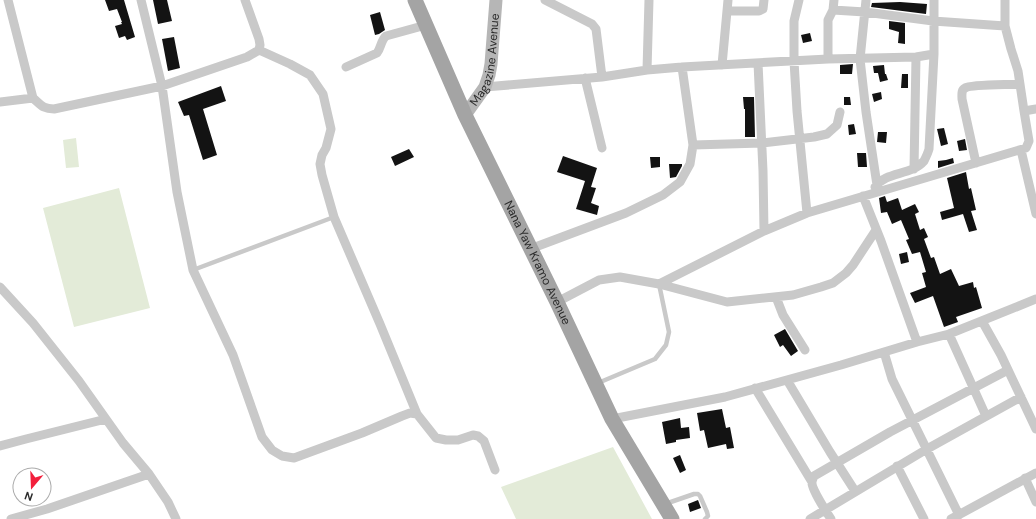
<svg xmlns="http://www.w3.org/2000/svg" width="1036" height="519" font-family="'DM Sans',sans-serif">
<style>
.pitch{fill:#e3ebd8}
.building{fill:#131313}
.lines{fill:none;stroke-linecap:round;stroke-linejoin:round}
.lane{stroke:#c9c9c9;stroke-width:4.5}
.street{stroke:#c9c9c9;stroke-width:9}
.secondary{stroke:#b6b6b6;stroke-width:13}
.primary{stroke:#a4a4a4;stroke-width:15}
.labels{text-anchor:middle;stroke-width:4;stroke-linejoin:round;paint-order:stroke}
.street-label{font-size:12px;fill:#2c2c2c;stroke:#fff}
</style>
<rect width="100%" height="100%" fill="#fff"/>
<path class="pitch" d="M 76,138 L 79,167 L 66,168 L 63,140 Z
M 119,188 L 150,308 L 74,327 L 43,208 Z
M 613,447 L 652,519 L 516,519 L 501,487 Z"/>
<path class="building" d="M 105,0 L 124,0 L 135,37 L 127,40 L 125,36 L 119,38 L 115,26 L 122,24 L 121,22 L 122,22 L 117,9 L 109,11 Z
M 153,0 L 167,0 L 172,21 L 158,24 Z
M 900,2 L 927,4 L 926,14 L 871,7 L 872,3 Z
M 380,12 L 385,30 L 379,34 L 375,35 L 370,15 Z
M 889,21 L 905,23 L 905,44 L 898,43 L 899,32 L 889,29 Z
M 810,33 L 812,41 L 803,43 L 801,35 Z
M 174,37 L 180,68 L 168,71 L 162,39 Z
M 853,64 L 852,74 L 840,74 L 840,65 Z
M 884,65 L 885,74 L 886,74 L 888,80 L 880,82 L 878,73 L 874,73 L 873,66 Z
M 902,74 L 908,74 L 908,88 L 901,88 Z
M 221,86 L 226,101 L 203,109 L 217,155 L 203,160 L 189,115 L 184,116 L 178,102 Z
M 881,92 L 882,99 L 874,102 L 872,94 Z
M 743,97 L 754,97 L 755,137 L 745,137 L 745,109 L 744,109 Z
M 844,97 L 850,97 L 851,105 L 844,105 Z
M 854,124 L 856,134 L 849,135 L 848,125 Z
M 944,128 L 948,144 L 941,146 L 937,129 Z
M 878,132 L 887,132 L 886,143 L 877,142 Z
M 965,139 L 967,150 L 959,151 L 957,141 Z
M 409,149 L 414,157 L 395,166 L 391,157 Z
M 857,153 L 866,153 L 867,167 L 858,167 Z
M 563,156 L 597,168 L 591,187 L 596,188 L 591,203 L 599,206 L 597,215 L 576,209 L 585,181 L 557,172 Z
M 650,157 L 660,157 L 660,167 L 651,168 Z
M 953,158 L 954,163 L 938,168 L 938,161 L 946,160 Z
M 669,164 L 682,164 L 682,166 L 676,177 L 670,178 Z
M 966,172 L 969,189 L 971,188 L 976,210 L 971,211 L 977,230 L 969,232 L 963,214 L 942,220 L 940,212 L 954,208 L 947,178 Z
M 885,196 L 887,202 L 898,198 L 902,210 L 915,204 L 919,212 L 915,214 L 920,230 L 924,228 L 928,237 L 924,239 L 931,258 L 934,257 L 940,274 L 951,269 L 959,286 L 973,282 L 974,288 L 976,287 L 982,308 L 956,317 L 958,322 L 944,327 L 933,296 L 915,303 L 910,293 L 926,287 L 922,273 L 926,272 L 920,252 L 912,254 L 906,240 L 909,239 L 901,220 L 892,224 L 887,212 L 881,213 L 879,198 Z
M 907,252 L 909,262 L 901,264 L 899,254 Z
M 785,329 L 798,351 L 791,356 L 783,345 L 780,347 L 774,335 Z
M 722,409 L 726,428 L 730,427 L 734,448 L 727,449 L 726,444 L 708,448 L 704,430 L 700,431 L 697,413 Z
M 680,418 L 681,428 L 689,427 L 690,438 L 676,440 L 676,442 L 666,444 L 662,422 Z
M 680,455 L 686,470 L 680,473 L 673,458 Z
M 698,500 L 701,508 L 690,512 L 688,504 Z"/>
<g class="lines">
<path class="lane" d="M 193,270 L 334,217
M 598,383 L 655,359 L 666,345 L 669,332 L 659,284
M 665,504 L 694,494 L 698,494 L 700,496 L 707,512 L 708,516 L 705,519"/>
<path class="street" d="M 8,0 L 33,98 C 41,105 43,109 54,109 L 162,86 L 247,57 L 259,50 L 260,45 L 259,39 L 245,0
M 141,0 L 162,86 L 177,192 L 193,270 L 233,355 L 262,437 L 272,450 L 282,456 L 294,458 L 362,433 L 402,416 L 410,413 L 417,414 L 436,438 L 446,440 L 458,440 L 473,435 L 478,436 L 484,441 L 495,470
M 545,0 L 592,24 L 596,29 L 602,77
M 799,0 L 794,21 L 794,61 L 797,111 L 807,213
M 866,0 L 860,59 L 866,112 L 877,185
M 833,10 L 865,12 L 933,21 L 1005,26
M 727,11 L 759,11 L 763,9 L 764,0
M 259,50 L 290,64 L 310,75 L 323,94 L 331,129 L 326,148 L 322,155 L 320,164 L 322,175 L 334,217 L 380,324 L 417,414
M 828,59 L 828,20 L 833,10 L 834,0
M 758,63 L 763,171 L 764,231
M 722,65 L 728,0
M 346,67 L 377,53 C 381,48 381,40 386,36 L 426,25
M 647,70 L 649,0
M 585,78 L 602,148
M 485,87 L 602,77 L 647,70 L 682,67 L 828,59 L 916,57 L 934,54 L 934,0
M 0,102 L 33,98
M 1024,111 L 1036,109
M 693,145 L 762,143 L 814,137 L 827,134 L 837,125 L 840,112
M 1021,150 L 1036,214
M 976,163 L 962,99 C 962,95 961,90 965,88 C 972,84 1011,85 1020,84
M 914,169 L 916,57
M 875,187 C 886,171 911,176 924,161 C 926,157 928,153 929,149 L 934,54
M 863,196 L 881,241 L 917,342
M 530,249 L 626,213 L 663,195 L 680,182 L 690,164 L 693,145 L 682,67
M 659,284 L 727,302 L 793,295 L 821,287 L 833,283 L 846,273 L 853,265 L 876,230
M 0,287 L 33,323 L 79,381 L 123,443 L 149,474 L 168,502 L 176,519
M 776,297 L 783,315 L 805,350
M 557,302 L 599,280 L 620,277 L 659,284 L 764,231 L 807,213 L 1026,148 L 1029,141 L 1024,111 L 1018,71 L 1011,49 L 1005,26 L 1005,0
M 982,321 L 1001,355 L 1036,429
M 949,334 L 986,416
M 884,352 L 892,379 L 959,515
M 787,380 L 830,452 L 855,491
M 755,388 L 812,482
M 612,419 L 725,397 L 841,365 L 917,342 L 949,334 L 1036,299
M 0,446 L 26,439 L 106,419
M 897,466 L 924,519
M 1025,478 L 1036,502
M 11,519 L 47,509 L 149,474
M 810,519 L 927,449 L 1021,397
M 831,519 C 827,513 811,488 812,482 C 812,481 814,476 814,476 L 890,432 L 1008,370
M 951,519 L 1036,473"/>
<path class="secondary" id="s1" d="M 465,115 L 485,87 L 489,75 L 491,64 L 496,0"/>
<path class="primary" id="s2" d="M 415,0 L 465,115 L 557,302 L 612,419 L 672,519"/>
</g>
<g class="labels">
<g class="street-label">
<text dy="4" stroke="none"><textPath href="#s1" startOffset="61">Magazine Avenue</textPath></text>
<text dy="4" stroke="none"><textPath href="#s2" startOffset="290">Nana Yaw Kramo Avenue</textPath></text>
</g>
</g>
<g transform="translate(32 487) rotate(199)"><circle r="19" fill="#ffffff" stroke="#ababab"/>
<path d="M0-3L7 15L0 10L-7 15Z" fill="#f21f3c"/>
<text y="-6" font-size="11" font-weight="bold" text-anchor="middle" fill="#2c2c2c">N</text>
</g>
</svg>
